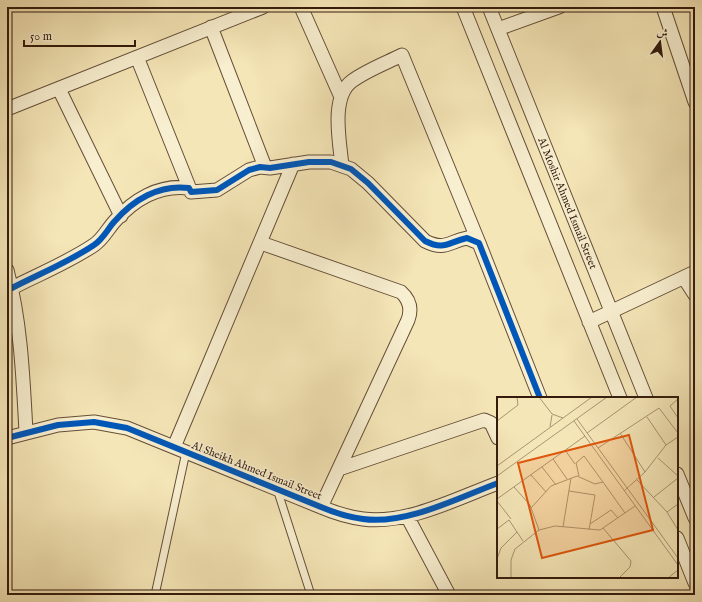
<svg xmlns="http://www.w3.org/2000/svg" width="702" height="602" font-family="'IM FELL English',Amiri,serif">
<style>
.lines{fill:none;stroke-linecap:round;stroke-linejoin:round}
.service-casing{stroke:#644e37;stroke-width:9}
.minor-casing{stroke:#644e37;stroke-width:15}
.service{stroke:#f8efd0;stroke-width:7}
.minor{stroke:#f8efd0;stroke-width:13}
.cycleway-casing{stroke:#f8efd0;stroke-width:8}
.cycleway{stroke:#0057b8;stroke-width:6}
.labels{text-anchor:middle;stroke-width:3;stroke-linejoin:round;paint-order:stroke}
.street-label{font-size:11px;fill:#341b0c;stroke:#f8efd0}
.inset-road{fill:none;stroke:#a89573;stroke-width:1}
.view{fill:#df560c;fill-opacity:0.15;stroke:#df560c;stroke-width:2}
.inset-edge{fill:none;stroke:#341b0c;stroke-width:2}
</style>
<rect width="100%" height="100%" fill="#f5e6b7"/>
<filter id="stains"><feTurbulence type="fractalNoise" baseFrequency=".005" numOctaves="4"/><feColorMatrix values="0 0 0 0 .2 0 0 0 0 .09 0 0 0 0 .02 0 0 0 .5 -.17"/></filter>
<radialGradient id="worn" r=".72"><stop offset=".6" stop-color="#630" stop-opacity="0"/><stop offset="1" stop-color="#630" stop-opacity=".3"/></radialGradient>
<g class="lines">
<defs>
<path id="service" d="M 277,489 L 311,595
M 155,595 L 186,452"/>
<path id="minor" d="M 301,7 L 341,97
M 463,7 L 620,398
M 489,7 L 646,398
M 663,7 L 695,102
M 211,27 L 265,167
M 498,29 L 559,7
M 137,57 L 191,192
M 59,89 L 121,216
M 7,109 L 263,7
M 342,166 C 340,143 330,97 352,81 C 367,70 386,63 402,55 L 479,243
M 261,243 L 401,292 C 410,300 412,309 408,320 L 321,507
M 7,270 C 21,323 23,377 26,432
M 684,278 L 695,295
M 12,288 C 39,274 69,262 94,245 C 103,239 107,230 114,222 C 133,200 159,184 189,188 L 191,192 L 217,190 L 249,170 L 260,167 L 270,168 L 309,162 L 331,162 L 351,169 L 368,183 L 425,241 C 445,251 448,242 467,238 L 479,243 L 540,398
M 589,322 L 695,272
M 7,438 L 58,425 L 94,422 L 127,428 L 321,507 C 335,513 348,517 363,519 C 406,525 458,498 498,483
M 174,447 L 293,164
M 339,469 L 484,420 L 491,423 L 498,438
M 677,474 L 695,518
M 407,516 L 449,595
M 677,538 L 695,583"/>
</defs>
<use href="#service" class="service-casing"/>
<use href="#minor" class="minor-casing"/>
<use href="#service" class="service"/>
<use href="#minor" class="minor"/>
<defs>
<path id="cycleway" d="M 12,288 C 39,274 69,262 94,245 C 103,239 107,230 114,222 C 133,200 159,184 189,188 L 191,192 L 217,190 L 249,170 L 260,167 L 270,168 L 309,162 L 331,162 L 351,169 L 368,183 L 425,241 C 445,251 448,242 467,238 L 479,243 L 540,398
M 7,438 L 58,425 L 94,422 L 127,428 L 321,507 C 335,513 348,517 363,519 C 406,525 458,498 498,483"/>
</defs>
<use href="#cycleway" class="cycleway-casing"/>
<use href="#cycleway" class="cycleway"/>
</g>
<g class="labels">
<g class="street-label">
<text transform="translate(568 203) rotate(68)" y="4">Al Moshir Ahmed Ismail Street</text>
<text transform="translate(257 470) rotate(22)" y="4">Al Sheikh Ahmed Ismail Street</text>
</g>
</g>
<g transform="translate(497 397)">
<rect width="181" height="181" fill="#f5e6b7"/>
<path class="inset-road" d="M 42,0 L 55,17 L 66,21M 181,2 L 173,9 L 181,21M 150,20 L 169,48M 80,22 L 181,161M 0,24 L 21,8 L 20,0M 77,24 L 181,168M 53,30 L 55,18M 90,36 L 140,0M 123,36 L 148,75M 101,51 L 162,11 L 181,36M 68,53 L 78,67M 161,61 L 181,79M 56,62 L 70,82M 0,69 L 95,0M 45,70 L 59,88M 34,78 L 49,95M 0,79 L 110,0M 82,79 L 79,66 L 87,59 L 106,85M 140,83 L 170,115 L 181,133M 17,90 L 33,108 L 42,133M 72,94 L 98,98 L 92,133M 127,94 L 148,75 L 169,48 L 181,40M 157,100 L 181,81M 0,102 L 88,39M 0,104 L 14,122M 34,111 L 54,89 L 80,79 L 98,87 L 106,85 L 128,116M 170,115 L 181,107M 93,127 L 114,113 L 121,121M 66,130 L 74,81M 106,131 L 134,164 L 133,170 L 122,181M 0,132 L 12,123 L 26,144M 0,162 L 4,151 L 20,135M 14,181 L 14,163 L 18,152 L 42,133 L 58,129 L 103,133 L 138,109M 171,181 L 181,173"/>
<path class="view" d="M 132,38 L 156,133 L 45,161 L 21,66 Z"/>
<rect width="181" height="181" class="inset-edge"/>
</g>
<rect width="702" height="602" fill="none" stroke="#f5e6b7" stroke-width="24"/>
<rect x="8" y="8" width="686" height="586" fill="none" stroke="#341b0c" stroke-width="2"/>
<rect x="12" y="12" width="678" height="578" fill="none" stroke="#341b0c"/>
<g transform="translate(660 42) rotate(14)" stroke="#f8efd0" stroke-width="3" paint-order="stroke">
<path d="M0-3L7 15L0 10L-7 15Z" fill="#341b0c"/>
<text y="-6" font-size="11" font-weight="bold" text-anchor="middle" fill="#341b0c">ش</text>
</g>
<path d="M24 40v6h111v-6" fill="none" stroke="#341b0c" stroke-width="2"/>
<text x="30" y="40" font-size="12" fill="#341b0c" stroke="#f8efd0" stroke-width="3" paint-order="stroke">50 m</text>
<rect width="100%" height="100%" filter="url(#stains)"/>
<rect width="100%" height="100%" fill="url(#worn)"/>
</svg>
